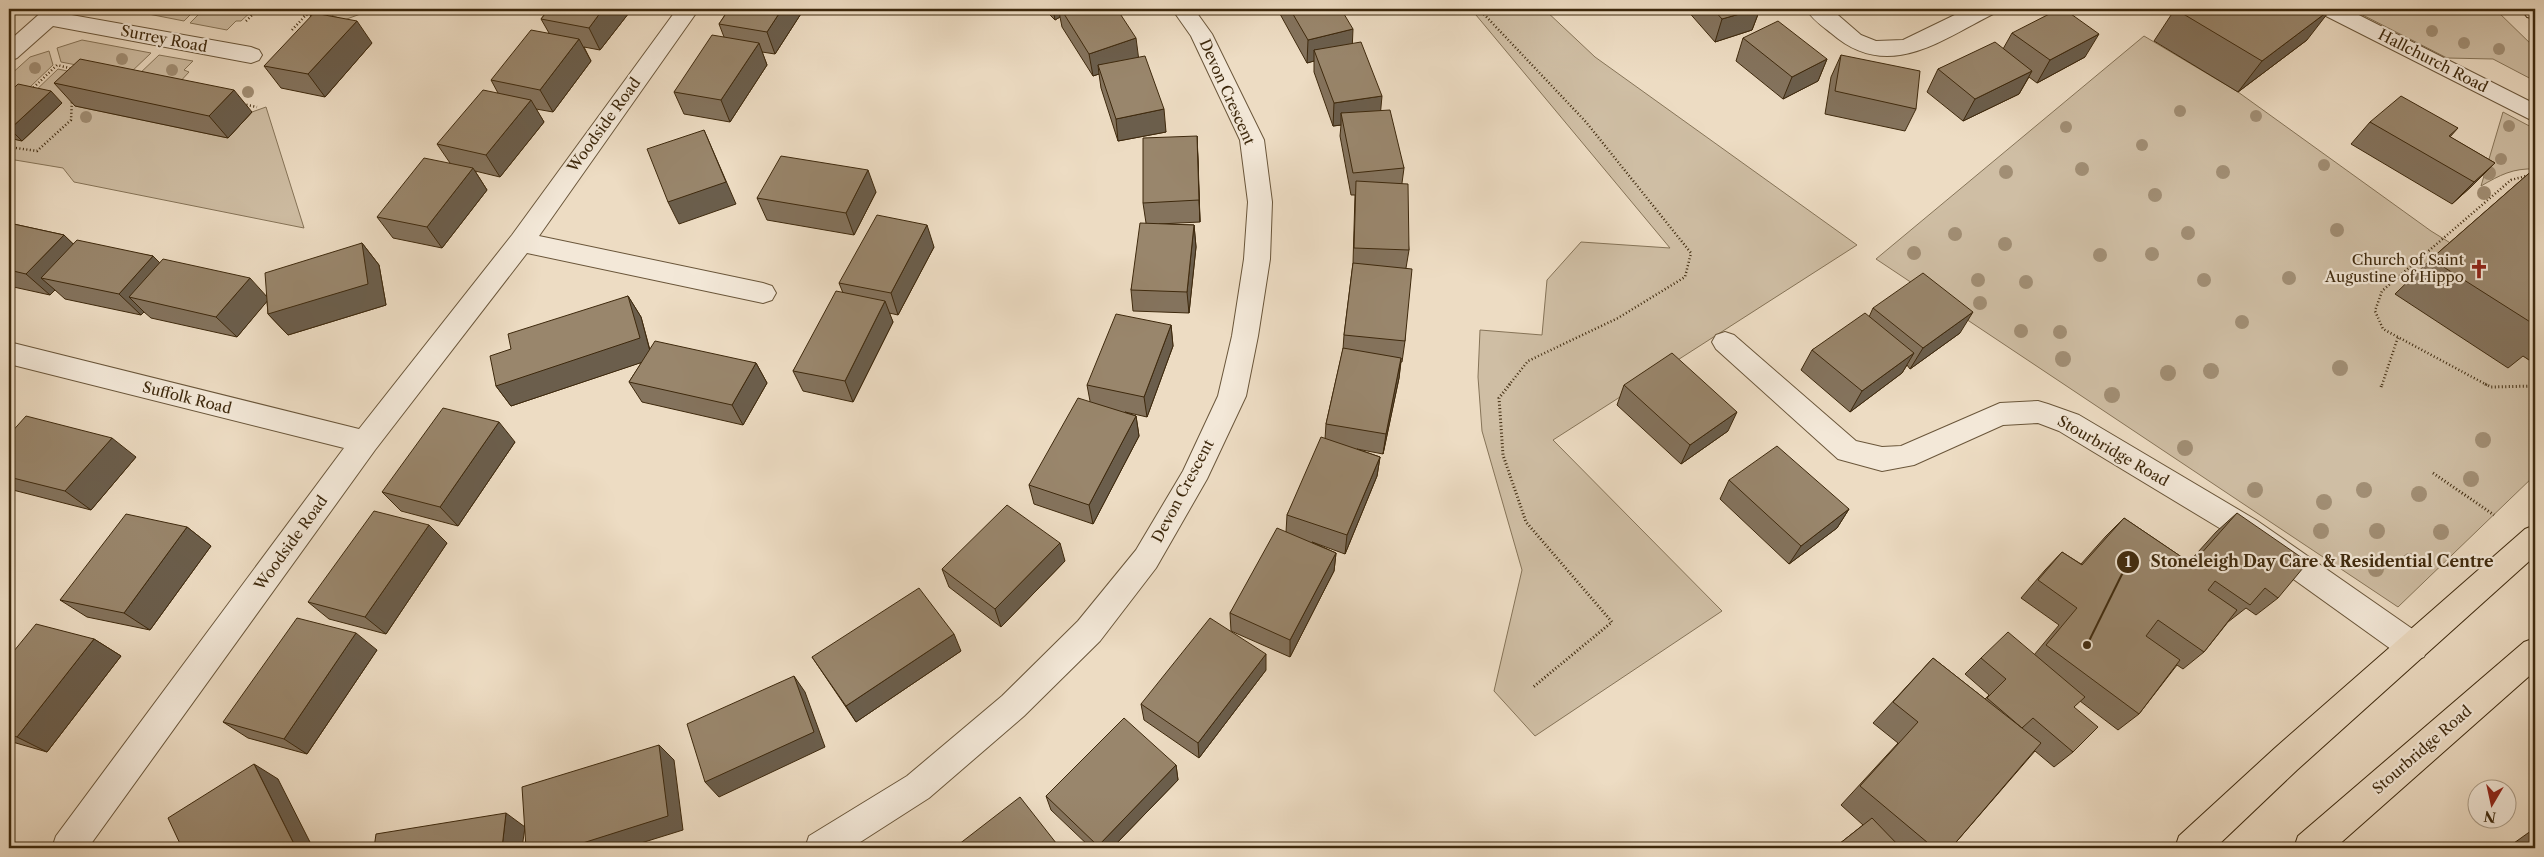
<svg xmlns="http://www.w3.org/2000/svg" width="2544" height="857" font-family="'Libre Caslon Text',serif">
<style>
.green{fill:#cfbea4;stroke:#867458}
.lines{fill:none;stroke-linecap:round;stroke-linejoin:round}
.street-casing{stroke:#6a563a;stroke-width:2}
.highway-casing{stroke:#3e290d;stroke-width:2}
.path-far1{stroke:#3e290d;stroke-width:2.5;stroke-dasharray:1 2.5;stroke-linecap:butt}
.path{stroke:#3e290d;stroke-width:3;stroke-dasharray:1 2.5;stroke-linecap:butt}
.street{fill:#f3e8d8;fill-rule:evenodd}
.highway{fill:#eddcc3;fill-rule:evenodd}
.tree{fill:#a18e74}
.wall{fill:#84735d;stroke:#3e290d}
.shaded-wall{fill:#6b5e4c;stroke:#3e290d}
.building{fill:#99866c;stroke:#3e290d}
.labels{text-anchor:middle;stroke-width:4.5;stroke-linejoin:round;paint-order:stroke}
.street-label{font-size:15px;fill:#3e290d;stroke:#f3e8d8}
.poi-label{font-size:15px;fill:#3e290d;stroke:#f3e8d8;text-anchor:end}
.leader{fill:none;stroke:#3e290d;stroke-width:2}
.callout-dot{fill:#3e290d;stroke:#f3e8d8;stroke-width:2}
.mark-label{font-size:15px;text-anchor:middle;font-weight:bold;fill:#fff}
.callout-label{font-size:16px;text-anchor:middle;font-weight:bold;fill:#3e290d;stroke:#f3e8d8;stroke-width:4.5;stroke-linejoin:round;paint-order:stroke}
</style>
<rect width="100%" height="100%" fill="#eddcc3"/>
<filter id="stains"><feTurbulence type="fractalNoise" baseFrequency=".004" numOctaves="4"/><feColorMatrix values="0 0 0 0 .2 0 0 0 0 .09 0 0 0 0 .02 0 0 0 .5 -.17"/></filter>
<radialGradient id="worn" r=".72"><stop offset=".6" stop-color="#630" stop-opacity="0"/><stop offset="1" stop-color="#630" stop-opacity=".3"/></radialGradient>
<path class="green" d="M 123,9 L 196,9 L 184,21 Z
M 204,9 L 254,9 L 241,21 L 236,21 L 227,30 L 190,23 Z
M 336,9 L 374,9 L 344,20 L 331,15 Z
M 1471,9 L 1544,9 L 1595,57 L 1857,245 L 1553,440 L 1722,611 L 1535,736 L 1494,691 L 1522,570 L 1482,431 L 1478,377 L 1480,330 L 1542,335 L 1547,280 L 1581,242 L 1670,248 Z
M 2351,9 L 2495,9 L 2535,48 L 2535,81 L 2493,59 L 2447,58 Z
M 2144,36 L 2238,92 L 2431,231 L 2452,244 L 2522,355 L 2535,364 L 2535,475 L 2398,607 L 1876,259 Z
M 82,40 L 151,53 L 128,75 L 61,62 L 57,48 Z
M 49,51 L 53,65 L 9,107 L 9,76 L 30,57 Z
M 159,55 L 193,61 L 184,70 L 189,72 L 178,84 L 137,76 Z
M 58,69 L 90,76 L 75,106 L 228,138 L 252,112 L 266,107 L 304,228 L 74,182 L 63,168 L 9,159 L 9,138 L 22,141 L 61,103 L 30,96 Z
M 2503,112 L 2535,129 L 2535,169 C 2513,168 2500,175 2481,186 Z"/>
<g class="lines">
<defs>
<path id="street" d="M 45,9 L 69,9 L 66,14 L 251,47 L 259,50 L 262,55 L 259,60 L 251,63 L 53,26 L 17,58 L 9,61 L 9,41 Z
M 677,9 L 699,9 L 539,236 L 763,283 L 772,286 L 776,293 L 772,300 L 763,303 L 527,253 L 375,450 L 88,848 L 52,848 L 56,836 L 344,448 L 9,364 L 9,342 L 359,429 L 512,235 Z
M 1172,9 L 1194,9 L 1212,34 L 1264,140 L 1272,202 L 1270,259 L 1258,336 L 1246,396 L 1207,479 L 1156,568 L 1100,641 L 1024,716 L 929,798 L 851,848 L 805,848 L 809,836 L 907,776 L 1002,696 L 1078,621 L 1136,550 L 1183,471 L 1218,396 L 1232,336 L 1244,259 L 1248,202 L 1240,140 L 1191,36 Z
M 1806,9 L 1831,9 L 1861,35 L 1876,41 L 1903,40 L 1967,9 L 1996,9 L 1993,14 C 1938,42 1887,82 1831,33 C 1822,26 1812,19 1806,9 Z
M 2319,9 L 2347,9 L 2535,104 L 2535,122 L 2322,14 Z
M 1725,332 L 1734,335 L 1856,441 L 1882,447 L 1901,446 L 2000,403 L 2038,401 L 2048,404 L 2079,415 L 2256,520 L 2424,637 L 2428,647 L 2424,657 L 2413,661 L 2402,657 L 2236,538 L 2059,431 L 2038,423 L 2003,425 L 1914,465 L 1882,471 L 1838,459 L 1716,349 L 1712,342 L 1716,335 Z"/>
<path id="highway" d="M 2521,9 L 2535,9 L 2535,19 L 2527,17 Z
M 2535,525 L 2535,556 L 2297,770 L 2215,848 L 2175,848 L 2179,836 L 2275,748 L 2525,529 Z
M 2535,638 L 2535,671 L 2335,848 L 2294,848 L 2298,836 L 2524,642 Z"/>
</defs>
<use href="#street" class="street-casing"/>
<use href="#highway" class="highway-casing"/>
<path class="path-far1" d="M 272,9 L 314,16
M 1479,9 L 1586,122 L 1691,253 L 1685,277 L 1618,318 L 1528,361 L 1509,385
M 246,21 L 258,9
M 292,30 L 306,15
M 31,90 L 57,65 L 73,69
M 243,104 L 257,107
M 9,147 L 37,151 L 71,120 L 72,100
M 2382,385 L 2398,337
M 2487,385 L 2383,329 L 2375,311 L 2382,291 L 2511,180 L 2526,176 L 2535,177"/>
<path class="path" d="M 1510,384 L 1499,398 L 1503,455 L 1526,522 L 1612,622 L 1532,688
M 2485,384 L 2491,387 L 2535,386
M 2381,387 L 2382,384
M 2433,473 L 2494,515"/>
<use href="#street" class="street"/>
<use href="#highway" class="highway"/>
</g>
<g class="tree">
<circle cx="2432" cy="31" r="6"/>
<circle cx="2464" cy="43" r="6"/>
<circle cx="2499" cy="49" r="6"/>
<circle cx="122" cy="59" r="6"/>
<circle cx="35" cy="68" r="6"/>
<circle cx="172" cy="70" r="6"/>
<circle cx="248" cy="92" r="6"/>
<circle cx="2180" cy="111" r="6"/>
<circle cx="2256" cy="116" r="6"/>
<circle cx="86" cy="117" r="6"/>
<circle cx="2509" cy="126" r="6"/>
<circle cx="2066" cy="127" r="6"/>
<circle cx="2142" cy="145" r="6"/>
<circle cx="2501" cy="159" r="6"/>
<circle cx="2324" cy="165" r="6"/>
<circle cx="2082" cy="169" r="7"/>
<circle cx="2006" cy="172" r="7"/>
<circle cx="2223" cy="172" r="7"/>
<circle cx="2489" cy="173" r="7"/>
<circle cx="2484" cy="193" r="7"/>
<circle cx="2155" cy="195" r="7"/>
<circle cx="2337" cy="230" r="7"/>
<circle cx="2188" cy="233" r="7"/>
<circle cx="1955" cy="234" r="7"/>
<circle cx="2005" cy="244" r="7"/>
<circle cx="1914" cy="253" r="7"/>
<circle cx="2152" cy="254" r="7"/>
<circle cx="2100" cy="255" r="7"/>
<circle cx="2289" cy="278" r="7"/>
<circle cx="1978" cy="280" r="7"/>
<circle cx="2204" cy="280" r="7"/>
<circle cx="2026" cy="282" r="7"/>
<circle cx="1980" cy="303" r="7"/>
<circle cx="2242" cy="322" r="7"/>
<circle cx="2021" cy="331" r="7"/>
<circle cx="2060" cy="332" r="7"/>
<circle cx="2063" cy="359" r="8"/>
<circle cx="2340" cy="368" r="8"/>
<circle cx="2211" cy="371" r="8"/>
<circle cx="2168" cy="373" r="8"/>
<circle cx="2112" cy="395" r="8"/>
<circle cx="2483" cy="440" r="8"/>
<circle cx="2185" cy="448" r="8"/>
<circle cx="2471" cy="479" r="8"/>
<circle cx="2255" cy="490" r="8"/>
<circle cx="2364" cy="490" r="8"/>
<circle cx="2419" cy="494" r="8"/>
<circle cx="2324" cy="502" r="8"/>
<circle cx="2321" cy="531" r="8"/>
<circle cx="2377" cy="531" r="8"/>
<circle cx="2441" cy="532" r="8"/>
<circle cx="2410" cy="561" r="8"/>
<circle cx="2376" cy="569" r="8"/>
</g>
<path class="wall" d="M 294,9 L 336,9 L 331,15 Z
M 549,9 L 632,9 L 600,50 L 584,47 L 591,61 L 553,112 L 536,109 L 544,122 L 500,177 L 475,171 L 487,190 L 442,248 L 393,238 L 377,217 L 450,163 L 437,144 L 498,93 L 491,80 L 549,33 L 541,19 Z
M 729,9 L 804,9 L 775,54 L 762,52 L 767,65 L 730,122 L 684,114 L 674,92 L 724,37 L 719,24 Z
M 1044,9 L 1117,9 L 1138,57 L 1166,132 L 1118,141 L 1101,88 L 1099,74 L 1093,76 L 1062,27 L 1060,17 L 1055,20 Z
M 1280,9 L 1341,9 L 1352,44 L 1404,168 L 1402,183 L 1409,250 L 1406,268 L 1405,341 L 1402,362 L 1401,362 L 1399,378 L 1383,454 L 1357,449 L 1380,457 L 1377,476 L 1345,554 L 1312,542 L 1336,553 L 1334,571 L 1290,657 L 1231,631 L 1230,613 L 1286,532 L 1287,515 L 1325,439 L 1326,424 L 1343,349 L 1344,335 L 1353,263 L 1355,195 L 1351,195 L 1340,136 L 1341,125 L 1333,126 L 1314,72 L 1314,61 L 1307,63 L 1280,14 Z
M 1686,9 L 1760,9 L 1752,30 L 1715,42 Z
M 2175,9 L 2307,40 L 2238,92 L 2154,41 Z
M 2012,33 L 2085,57 L 2037,83 L 2029,77 L 2019,94 L 1963,121 L 1927,92 L 1938,69 L 2003,49 Z
M 1743,38 L 1827,59 L 1818,81 L 1783,99 L 1736,61 Z
M 372,43 L 325,97 L 281,88 L 264,66 Z
M 1841,55 L 1916,109 L 1905,131 L 1825,114 L 1831,77 Z
M 54,83 L 252,112 L 228,138 L 75,106 Z
M 9,93 L 62,103 L 22,141 L 9,138 Z
M 2370,122 L 2458,128 L 2450,137 L 2495,163 L 2473,185 L 2452,204 L 2351,144 Z
M 1197,136 L 1200,222 L 1159,224 L 1194,225 L 1196,247 L 1189,313 L 1133,311 L 1131,290 L 1146,223 L 1143,203 Z
M 2535,168 L 2535,364 L 2523,356 L 2508,368 L 2395,294 L 2431,259 Z
M 876,192 L 854,235 L 767,220 L 757,198 Z
M 9,223 L 64,235 L 73,244 L 153,256 L 160,263 L 267,296 L 362,243 L 379,265 L 386,305 L 288,335 L 268,314 L 267,301 L 237,337 L 151,318 L 144,312 L 141,315 L 65,299 L 55,290 L 50,295 L 9,286 Z
M 934,247 L 898,315 L 889,313 L 893,322 L 853,402 L 803,391 L 793,371 L 843,293 L 839,283 Z
M 628,296 L 641,317 L 650,350 L 756,363 L 767,383 L 743,425 L 642,402 L 629,382 L 642,362 L 511,406 L 496,386 L 511,349 Z
M 1873,308 L 1960,333 L 1910,369 L 1907,365 L 1902,373 L 1850,412 L 1801,370 L 1812,350 L 1869,317 Z
M 1171,325 L 1173,346 L 1147,417 L 1125,412 L 1136,416 L 1139,436 L 1093,524 L 1034,504 L 1029,485 L 1090,401 L 1087,385 Z
M 1624,385 L 1728,431 L 1681,464 L 1617,405 Z
M 9,435 L 136,457 L 91,510 L 9,489 Z
M 515,442 L 458,526 L 401,511 L 382,492 Z
M 1729,480 L 1849,509 L 1837,528 L 1789,564 L 1720,499 Z
M 2237,513 L 2278,598 L 2256,615 L 2246,608 L 2228,622 L 2204,652 L 2183,669 L 2177,665 L 2139,714 L 2118,730 L 2080,701 L 2074,707 L 2073,752 L 2054,767 L 2035,751 L 1951,848 L 1834,848 L 1863,825 L 1841,805 L 1898,743 L 1873,723 L 1933,658 L 1985,699 L 1989,695 L 1965,674 L 1981,658 L 2034,655 L 2059,625 L 2021,598 L 2045,570 L 2062,552 L 2081,564 L 2106,536 L 2124,518 L 2189,562 L 2216,532 Z
M 429,525 L 447,543 L 386,634 L 329,619 L 308,602 Z
M 187,527 L 211,546 L 150,630 L 87,617 L 60,600 Z
M 1065,561 L 1001,627 L 949,587 L 942,569 Z
M 94,639 L 121,656 L 47,752 L 9,741 L 9,657 Z
M 377,650 L 307,754 L 248,738 L 223,722 Z
M 961,651 L 856,722 L 812,657 Z
M 1266,670 L 1199,758 L 1144,720 L 1141,704 Z
M 1176,765 L 1178,780 L 1112,848 L 1091,848 L 1051,810 L 1046,796 Z
M 2535,828 L 2535,848 L 2507,848 Z"/>
<path class="shaded-wall" d="M 326,9 L 336,9 L 331,15 Z
M 603,9 L 632,9 L 600,50 L 589,28 Z
M 782,9 L 804,9 L 775,54 L 767,32 Z
M 1053,9 L 1059,9 L 1060,17 L 1055,20 Z
M 1757,9 L 1760,9 L 1752,30 L 1715,42 L 1722,19 Z
M 2331,9 L 2307,40 L 2238,92 L 2262,61 Z
M 357,21 L 372,43 L 325,97 L 308,74 Z
M 1353,29 L 1352,52 L 1314,50 L 1314,61 L 1307,63 L 1308,40 Z
M 2099,34 L 2085,57 L 2037,83 L 2050,60 Z
M 1136,38 L 1139,61 L 1098,65 L 1099,74 L 1093,76 L 1089,54 Z
M 579,39 L 591,61 L 553,112 L 540,90 Z
M 759,43 L 767,65 L 730,122 L 721,100 Z
M 1827,59 L 1818,81 L 1783,99 L 1792,77 Z
M 2032,71 L 2019,94 L 1963,121 L 1975,99 Z
M 234,90 L 252,112 L 228,138 L 209,116 Z
M 51,91 L 62,103 L 22,141 L 10,129 Z
M 1382,96 L 1380,118 L 1341,113 L 1341,125 L 1333,126 L 1334,103 Z
M 531,100 L 544,122 L 500,177 L 486,155 Z
M 1164,109 L 1166,132 L 1118,141 L 1116,119 Z
M 704,130 L 736,204 L 679,224 L 668,202 Z
M 1197,136 L 1198,158 L 1200,222 L 1199,200 Z
M 2495,163 L 2473,185 L 2452,204 L 2474,182 Z
M 473,168 L 487,190 L 442,248 L 427,227 Z
M 868,170 L 876,192 L 854,235 L 846,213 Z
M 927,225 L 934,247 L 898,315 L 891,293 Z
M 1194,225 L 1196,247 L 1189,313 L 1187,292 Z
M 64,235 L 87,257 L 41,278 L 55,290 L 50,295 L 26,274 Z
M 362,243 L 379,265 L 386,305 L 288,335 L 268,314 Z
M 153,256 L 174,277 L 129,297 L 144,312 L 141,315 L 119,294 Z
M 250,278 L 269,299 L 237,337 L 216,317 Z
M 628,296 L 641,317 L 652,359 L 511,406 L 496,386 Z
M 885,301 L 893,322 L 853,402 L 845,381 Z
M 1973,312 L 1960,333 L 1910,369 L 1923,348 Z
M 1171,325 L 1173,346 L 1147,417 L 1144,397 Z
M 1914,353 L 1902,373 L 1850,412 L 1862,391 Z
M 1401,358 L 1399,378 L 1383,454 L 1386,434 Z
M 756,363 L 767,383 L 743,425 L 732,405 Z
M 1737,412 L 1728,431 L 1681,464 L 1690,445 Z
M 1136,416 L 1139,436 L 1093,524 L 1089,505 Z
M 499,422 L 515,442 L 458,526 L 440,507 Z
M 112,438 L 136,457 L 91,510 L 65,491 Z
M 1380,457 L 1377,476 L 1345,554 L 1347,535 Z
M 1849,509 L 1837,528 L 1789,564 L 1801,546 Z
M 429,525 L 447,543 L 386,634 L 365,617 Z
M 187,527 L 211,546 L 150,630 L 124,613 Z
M 1060,543 L 1065,561 L 1001,627 L 995,609 Z
M 1336,553 L 1334,571 L 1290,657 L 1290,640 Z
M 356,633 L 377,650 L 307,754 L 284,739 Z
M 954,634 L 961,651 L 856,722 L 846,706 Z
M 94,639 L 121,656 L 47,752 L 17,737 Z
M 1266,654 L 1266,670 L 1199,758 L 1198,743 Z
M 794,676 L 805,692 L 825,747 L 719,797 L 705,782 Z
M 659,745 L 674,760 L 683,830 L 625,848 L 567,848 Z
M 254,764 L 278,779 L 313,848 L 296,848 Z
M 1176,765 L 1178,780 L 1112,848 L 1099,848 L 1098,846 Z
M 506,813 L 525,827 L 522,848 L 502,848 Z"/>
<path class="building" d="M 549,9 L 603,9 L 589,28 L 541,19 Z
M 729,9 L 782,9 L 767,32 L 719,24 Z
M 1061,9 L 1117,9 L 1136,38 L 1089,54 Z
M 1290,9 L 1341,9 L 1353,29 L 1308,40 Z
M 1713,9 L 1757,9 L 1722,19 Z
M 2059,9 L 2064,9 L 2099,34 L 2050,60 L 2012,33 Z
M 2175,9 L 2331,9 L 2262,61 Z
M 314,13 L 357,21 L 308,74 L 264,66 Z
M 1778,21 L 1827,59 L 1792,77 L 1743,38 Z
M 531,30 L 579,39 L 540,90 L 491,80 Z
M 712,35 L 759,43 L 721,100 L 674,92 Z
M 1361,42 L 1382,96 L 1334,103 L 1314,50 Z
M 1995,42 L 2032,71 L 1975,99 L 1938,69 Z
M 1841,55 L 1920,71 L 1916,109 L 1835,91 Z
M 1145,56 L 1164,109 L 1116,119 L 1098,65 Z
M 80,59 L 234,90 L 209,116 L 54,83 Z
M 18,84 L 51,91 L 10,129 L 9,129 L 9,93 Z
M 483,90 L 531,100 L 486,155 L 437,144 Z
M 2401,96 L 2458,128 L 2449,136 L 2495,163 L 2474,182 L 2370,122 Z
M 1390,110 L 1404,168 L 1353,173 L 1341,113 Z
M 704,130 L 726,182 L 668,202 L 647,149 Z
M 1197,136 L 1199,200 L 1143,203 L 1143,138 Z
M 781,156 L 868,170 L 846,213 L 757,198 Z
M 424,158 L 473,168 L 427,227 L 377,217 Z
M 2535,168 L 2535,325 L 2431,259 Z
M 1356,181 L 1408,184 L 1409,250 L 1354,248 Z
M 877,215 L 927,225 L 891,293 L 839,283 Z
M 9,223 L 64,235 L 26,274 L 9,270 Z
M 1140,223 L 1194,225 L 1187,292 L 1131,290 Z
M 77,240 L 153,256 L 119,294 L 41,278 Z
M 362,243 L 368,284 L 268,314 L 265,273 Z
M 163,259 L 250,278 L 216,317 L 129,297 Z
M 1353,263 L 1412,269 L 1405,341 L 1344,335 Z
M 1923,273 L 1973,312 L 1923,348 L 1873,308 Z
M 836,291 L 885,301 L 845,381 L 793,371 Z
M 628,296 L 640,338 L 496,386 L 490,356 L 511,349 L 508,334 Z
M 1865,313 L 1914,353 L 1862,391 L 1812,350 Z
M 1116,314 L 1171,325 L 1144,397 L 1087,385 Z
M 655,341 L 756,363 L 732,405 L 629,382 Z
M 1343,348 L 1401,358 L 1386,434 L 1326,424 Z
M 1672,353 L 1737,412 L 1690,445 L 1624,385 Z
M 1078,398 L 1136,416 L 1089,505 L 1029,485 Z
M 443,408 L 499,422 L 440,507 L 382,492 Z
M 26,416 L 112,438 L 65,491 L 9,477 L 9,435 Z
M 1321,437 L 1380,457 L 1347,535 L 1287,515 Z
M 1777,446 L 1849,509 L 1801,546 L 1729,480 Z
M 1007,505 L 1060,543 L 995,609 L 942,569 Z
M 374,511 L 429,525 L 365,617 L 308,602 Z
M 2237,513 L 2308,562 L 2278,598 L 2265,588 L 2250,605 L 2215,581 L 2208,590 L 2237,610 L 2204,652 L 2158,620 L 2146,636 L 2180,660 L 2139,714 L 2046,645 L 2077,608 L 2038,580 L 2062,552 L 2082,565 L 2124,518 L 2192,564 Z
M 126,514 L 187,527 L 124,613 L 60,600 Z
M 1277,528 L 1336,553 L 1290,640 L 1230,613 Z
M 919,588 L 954,634 L 846,706 L 812,657 Z
M 297,618 L 356,633 L 284,739 L 223,722 Z
M 1210,618 L 1266,654 L 1198,743 L 1141,704 Z
M 36,624 L 94,639 L 17,737 L 9,734 L 9,657 Z
M 2008,632 L 2085,697 L 2074,707 L 2098,727 L 2073,752 L 2033,718 L 2022,728 L 1987,698 L 2006,679 L 1981,658 Z
M 1933,658 L 2041,743 L 1951,848 L 1934,848 L 1860,786 L 1918,722 L 1893,702 Z
M 794,676 L 814,732 L 705,782 L 687,724 Z
M 1124,718 L 1176,765 L 1098,846 L 1046,796 Z
M 659,745 L 668,816 L 567,848 L 526,848 L 522,787 Z
M 254,764 L 296,848 L 182,848 L 168,818 Z
M 1020,797 L 1060,848 L 954,848 Z
M 506,813 L 502,848 L 374,848 L 376,834 Z
M 1872,818 L 1901,848 L 1834,848 Z"/>
<defs>
<symbol id="church-bare" viewBox="-9 -9 18 18"><path d="M-1.2-6h2.4v3.5h3.3v2.4h-3.3V6h-2.4V-.1h-3.3v-2.4h3.3Z" fill="#8f2418" stroke="#f3e8d8" stroke-width="2.5" paint-order="stroke"/></symbol>
</defs>
<g fill-rule="evenodd">
<use href="#church-bare" x="2465" y="255" width="28" height="28"/>
</g>
<g class="labels">
<g class="street-label">
<text transform="translate(164 39) rotate(11)" y="5">Surrey Road</text>
<text transform="translate(2433 61) rotate(27)" y="5">Hallchurch Road</text>
<text transform="translate(1227 92) rotate(66)" y="5">Devon Crescent</text>
<text transform="translate(604 125) rotate(-54)" y="5">Woodside Road</text>
<text transform="translate(187 398) rotate(14)" y="5">Suffolk Road</text>
<text transform="translate(2113 451) rotate(30)" y="5">Stourbridge Road</text>
<text transform="translate(1183 491) rotate(-62)" y="5">Devon Crescent</text>
<text transform="translate(291 543) rotate(-54)" y="5">Woodside Road</text>
<text transform="translate(2422 750) rotate(-41)" y="5">Stourbridge Road</text>
</g>
<g class="poi-label">
<text x="2464" y="265">Church of Saint<tspan x="2464" dy="17">Augustine of Hippo</tspan></text>
</g>
</g>
<path class="leader" d="M2087 645L2128 562"/>
<g class="callout-dot">
<circle cx="2087" cy="645" r="5"/>
<circle cx="2128" cy="562" r="12"/>
</g>
<g class="mark-label">
<text x="2128" y="567">1</text>
</g>
<g class="callout-label">
<text x="2322" y="567">Stoneleigh Day Care &amp; Residential Centre</text>
</g>
<rect width="2544" height="857" fill="none" stroke="#eddcc3" stroke-width="30"/>
<rect x="10" y="10" width="2524" height="837" fill="none" stroke="#3e290d" stroke-width="2.5"/>
<rect x="15" y="15" width="2514" height="827" fill="none" stroke="#3e290d"/>
<g transform="translate(2492 804) rotate(189)"><circle r="24" fill="#f3e8d8" stroke="#ab9c87"/>
<path d="M0-4L9 19L0 12L-9 19Z" fill="#8f2418"/>
<text y="-8" font-size="14" font-weight="bold" text-anchor="middle" fill="#3e290d">N</text>
</g>
<rect width="100%" height="100%" filter="url(#stains)"/>
<rect width="100%" height="100%" fill="url(#worn)"/>
</svg>
